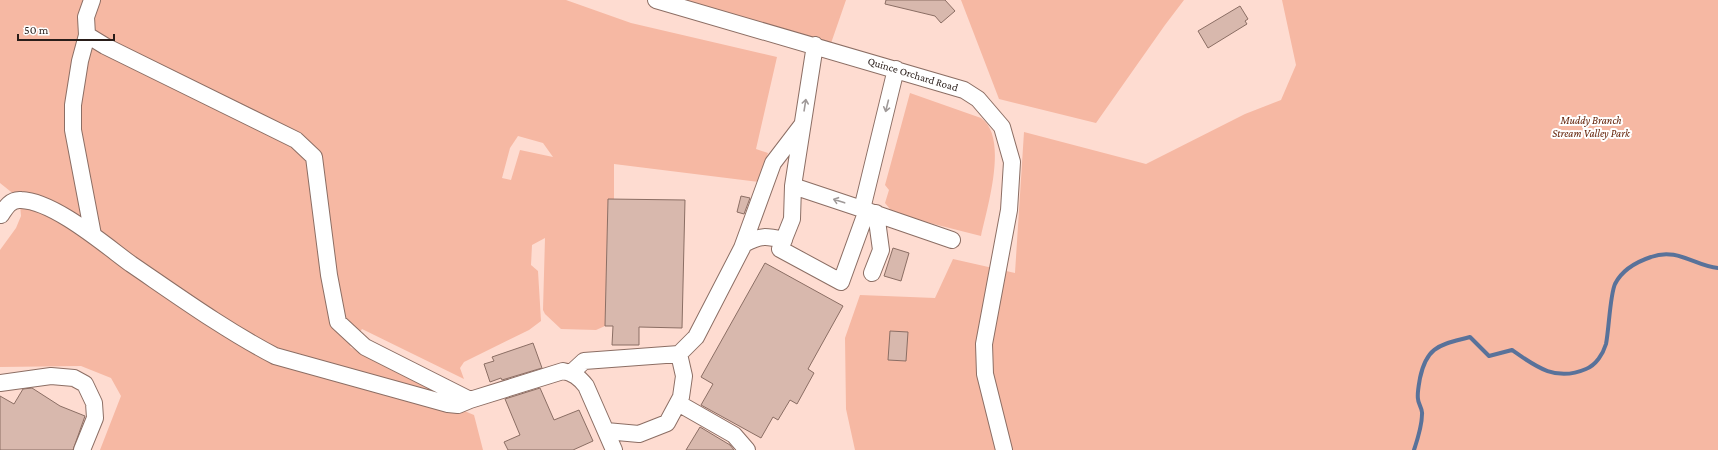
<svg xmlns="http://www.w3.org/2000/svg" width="1718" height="450" font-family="'Crimson Pro',serif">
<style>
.green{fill:#f6b8a3;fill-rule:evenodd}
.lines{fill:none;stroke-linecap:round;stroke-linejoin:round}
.stream{stroke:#59729a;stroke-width:4}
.building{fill:#d8b8ad;stroke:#8b6e64}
.minor-casing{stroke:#8c6e64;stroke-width:18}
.minor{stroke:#fff;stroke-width:16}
.oneway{stroke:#9f9998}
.labels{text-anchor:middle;stroke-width:4;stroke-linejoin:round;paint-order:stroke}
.street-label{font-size:11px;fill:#291d19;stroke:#fff}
.park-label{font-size:11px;font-style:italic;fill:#632107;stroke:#fff}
</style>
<rect width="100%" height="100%" fill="#fedcd1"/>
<path class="green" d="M 0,0 L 566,0 L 631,23 L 777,57 L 756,149 L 768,153 L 759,182 L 614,164 L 614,199 L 608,199 L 605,326 L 596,330 L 561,329 L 545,314 L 543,310 L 545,238 L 532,245 L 531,265 L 538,271 L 541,321 L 529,330 L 464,362 L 460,368 L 464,379 L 362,329 L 350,347 L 460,401 L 462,410 L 474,415 L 483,450 L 100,450 L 121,396 L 111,378 L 81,366 L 0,367 L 0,250 L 16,228 L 21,216 L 20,204 L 15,195 L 0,183 ZM 518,136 L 543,143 L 553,157 L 520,150 L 511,180 L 502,178 L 510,148 Z
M 656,0 L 846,0 L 829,49 Z
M 961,0 L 1184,0 L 1165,25 L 1096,123 L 999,99 Z
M 1282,0 L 1718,0 L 1718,450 L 855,450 L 846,409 L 845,338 L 860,295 L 935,298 L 953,259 L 1015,273 L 1024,132 L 1146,164 L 1245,114 L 1281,100 L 1296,65 Z
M 910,93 L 981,118 C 1009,137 987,208 981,236 L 894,214 L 885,203 L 889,190 L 885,185 Z"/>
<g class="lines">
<path class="stream" d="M 1414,450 C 1418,438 1422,426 1422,414 C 1423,409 1418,404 1418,399 C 1417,393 1419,384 1420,378 C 1427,345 1441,345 1470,337 L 1489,356 L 1512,350 C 1536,367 1556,382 1586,369 C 1596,365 1603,354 1606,344 C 1609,329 1610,295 1615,284 C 1622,270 1636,262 1651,257 C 1677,247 1695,266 1718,268"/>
</g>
<path class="building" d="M 886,0 L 945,0 L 955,11 L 941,23 L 935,16 L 885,4 Z
M 1240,6 L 1248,19 L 1245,21 L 1247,24 L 1208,48 L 1198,31 Z
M 741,196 L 750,198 L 744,214 L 737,212 Z
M 608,199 L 685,200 L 682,328 L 639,327 L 639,345 L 612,345 L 613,326 L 605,326 Z
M 893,248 L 909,253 L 901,281 L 884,276 Z
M 765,263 L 843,306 L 808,369 L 814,373 L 797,404 L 790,400 L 778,420 L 773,417 L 761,438 L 701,405 L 713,384 L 701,377 Z
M 890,331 L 908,332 L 906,361 L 888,360 Z
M 533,343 L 542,368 L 502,380 L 501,378 L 490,382 L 484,364 L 494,361 L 492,357 Z
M 32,388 L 60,406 L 85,416 L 73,450 L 0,450 L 0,396 L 14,404 L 23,389 Z
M 540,388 L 554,420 L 579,410 L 593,441 L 573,450 L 508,450 L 504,442 L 520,435 L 505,399 Z
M 700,427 L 730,445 L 734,450 L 686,450 Z"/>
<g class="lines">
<defs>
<path id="minor" d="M 92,0 L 86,17 L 87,35 L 105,46 L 296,140 L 314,157 L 329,275 L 338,322 L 365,347 L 470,400 L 563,371 C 573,373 579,377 586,386 L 614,450
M 656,0 L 964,90 L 978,99 L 1002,127 L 1012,162 L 1009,210 L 984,344 L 985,374 L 1004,450
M 87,35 L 80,61 L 73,105 L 73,130 L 93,235
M 815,45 L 793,186 L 862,209 L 896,69
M 793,186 L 792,219 L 780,249 L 841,282 L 867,210
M 862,209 L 952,240
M 1,215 C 6,207 11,199 21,200 C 54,201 105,245 131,264 C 178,296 225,330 275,356 L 448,404 L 458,405 L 470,400
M 744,244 C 761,235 766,236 784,240
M 872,273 L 881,250 L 876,213
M 571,373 L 584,361 L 679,354 L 696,337 L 742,248 L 773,163 L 802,125
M 0,383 L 51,376 L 74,378 L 85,384 L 94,403 L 95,418 L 82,450
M 678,403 L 734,435 L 747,450
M 606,431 L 639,434 L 667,423 L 681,397 L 684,376 L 679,354"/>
</defs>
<use href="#minor" class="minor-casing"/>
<use href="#minor" class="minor"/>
</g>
<defs><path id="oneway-shaft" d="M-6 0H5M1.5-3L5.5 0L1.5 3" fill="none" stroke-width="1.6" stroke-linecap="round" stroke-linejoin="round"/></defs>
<g class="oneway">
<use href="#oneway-shaft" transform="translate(805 105) rotate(-81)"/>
<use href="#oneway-shaft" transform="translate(887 106) rotate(104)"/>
<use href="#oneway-shaft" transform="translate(839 201) rotate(-162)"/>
</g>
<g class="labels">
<g class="street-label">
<text transform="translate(913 74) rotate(17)" y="4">Quince Orchard Road</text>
</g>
<g class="park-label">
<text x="1591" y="124">Muddy Branch<tspan x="1591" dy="13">Stream Valley Park</tspan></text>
</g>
</g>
<path d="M18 34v6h96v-6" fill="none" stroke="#291d19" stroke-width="2"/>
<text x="24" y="34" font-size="12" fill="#291d19" stroke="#ffffff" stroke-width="3" paint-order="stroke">50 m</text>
</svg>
